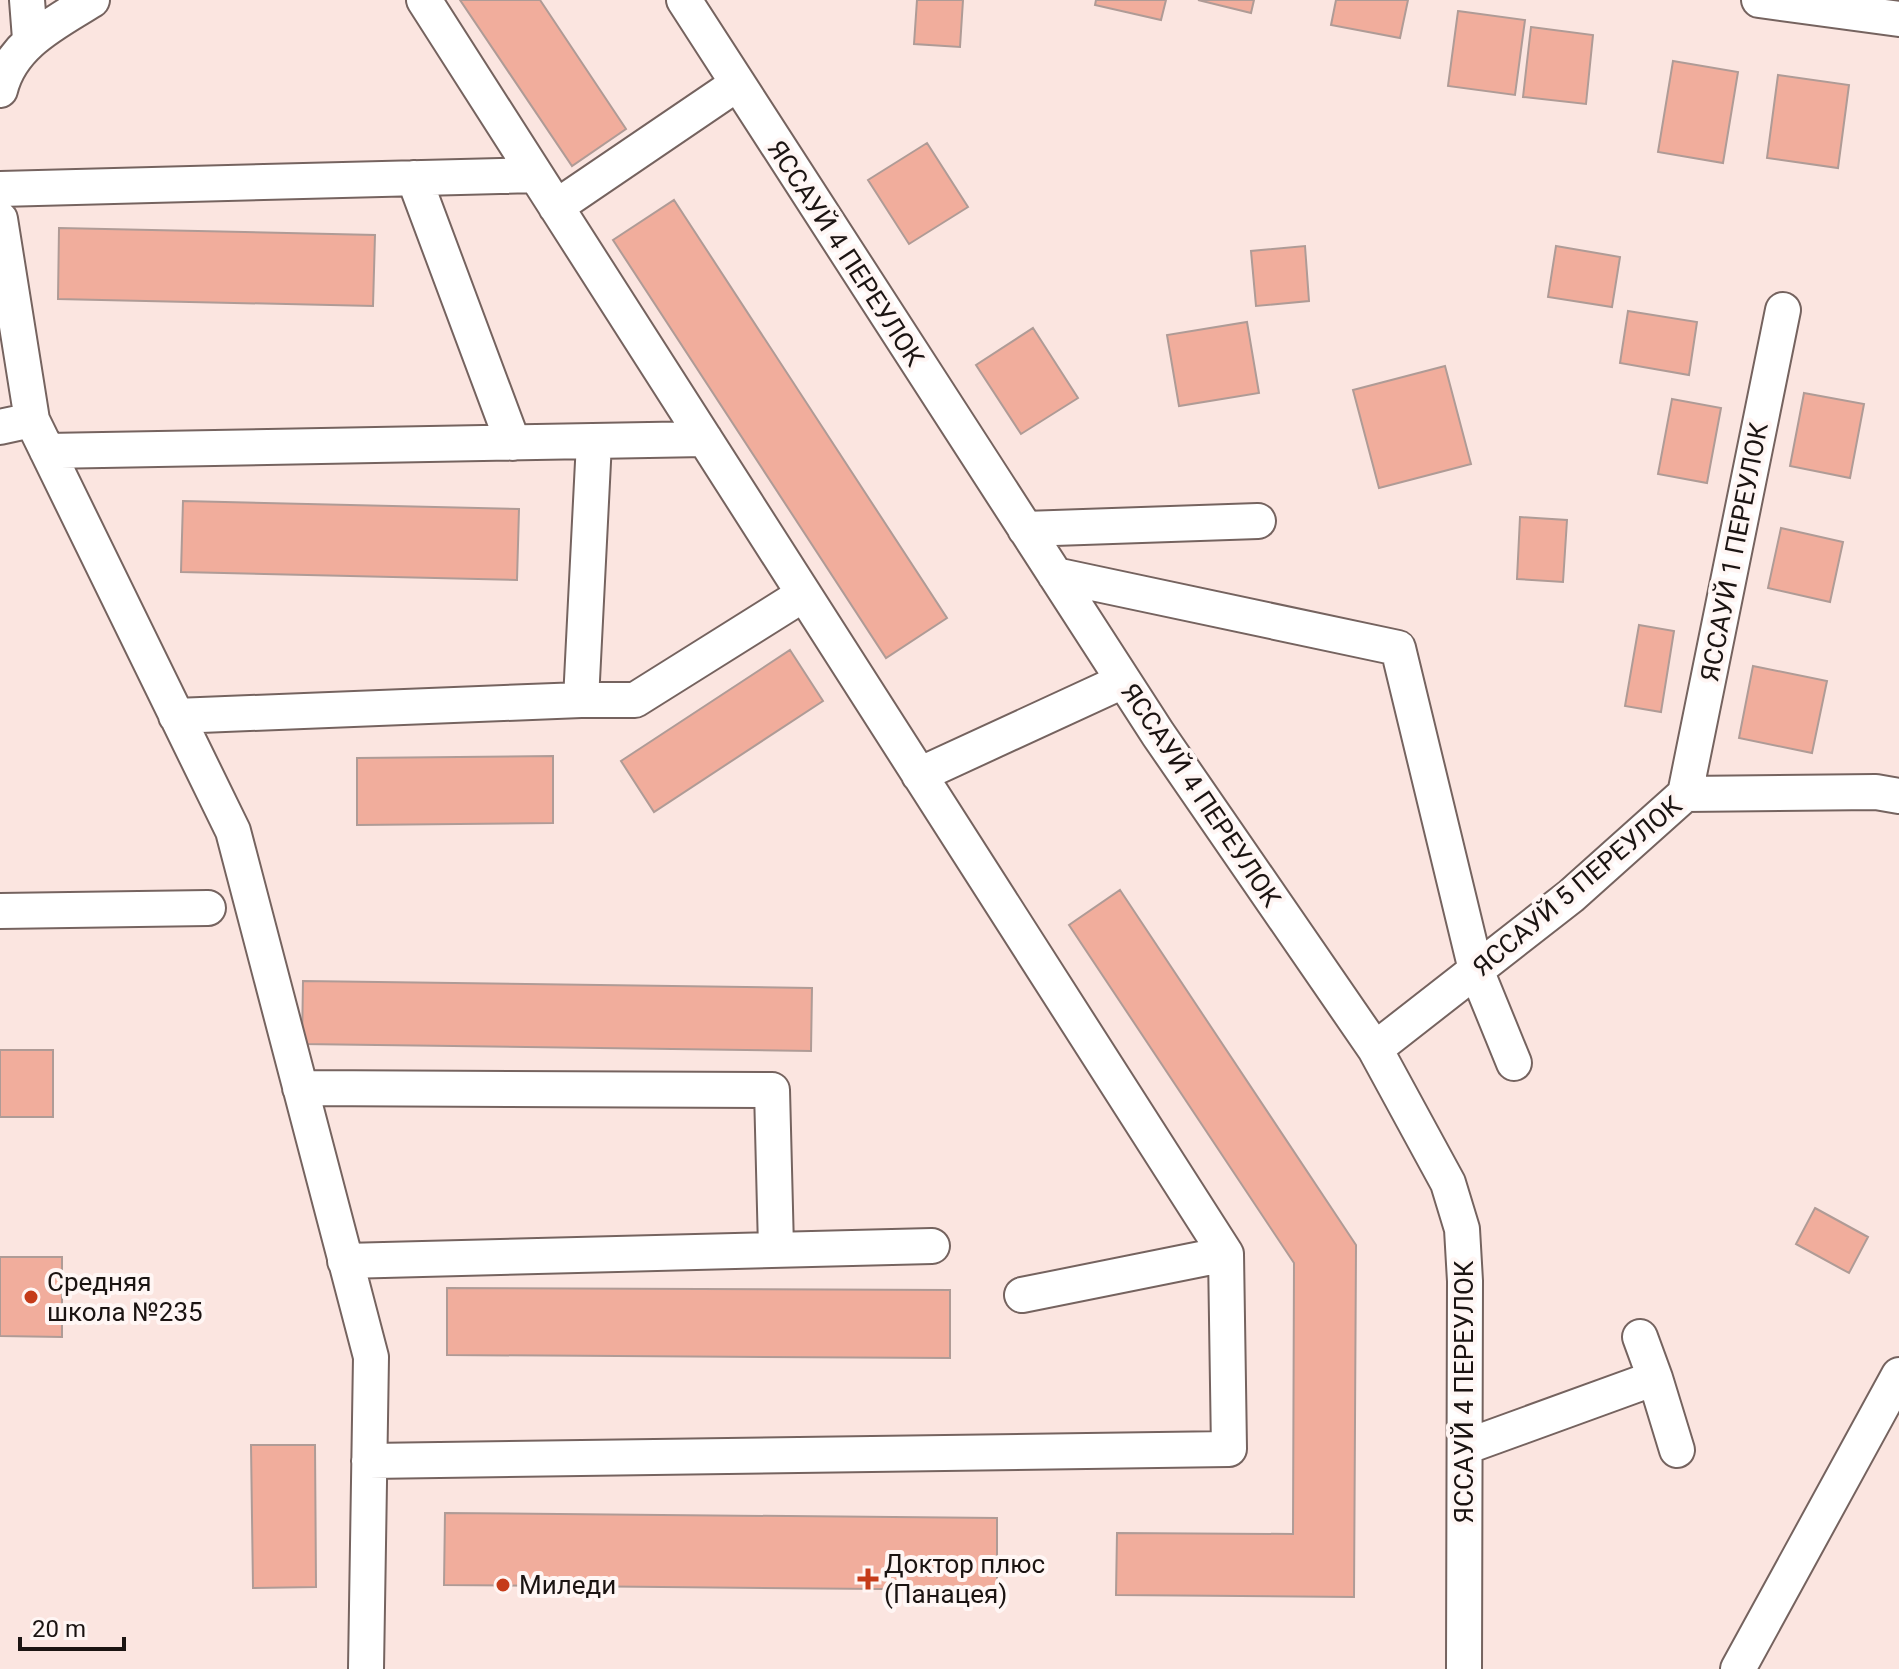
<svg xmlns="http://www.w3.org/2000/svg" width="1899" height="1669" font-family="Roboto,sans-serif">
<style>
.building{fill:#f1ad9c;stroke:#af9b96;stroke-width:2}
.lines{fill:none;stroke-linecap:round;stroke-linejoin:round}
.minor-casing{stroke:#75635f;stroke-width:38}
.minor{stroke:#fff;stroke-width:34}
.poi-dot{fill:#c53b19;stroke:#fff6f4;stroke-width:3}
.labels{text-anchor:middle;stroke-width:8;stroke-linejoin:round;paint-order:stroke}
.street-label{font-size:26px;fill:#1b1412;stroke:#fff6f4}
.poi-label{font-size:26px;fill:#1b1412;stroke:#fff6f4;text-anchor:start}
</style>
<rect width="100%" height="100%" fill="#fbe5e0"/>
<path class="building" d="M 460,0 L 540,0 L 626,129 L 572,166 Z
M 917,0 L 963,0 L 960,47 L 914,44 Z
M 1096,0 L 1166,0 L 1161,20 L 1095,5 Z
M 1198,0 L 1254,0 L 1251,13 Z
M 1336,0 L 1408,0 L 1400,38 L 1331,25 Z
M 1458,11 L 1525,20 L 1515,95 L 1448,86 Z
M 1531,27 L 1593,35 L 1586,104 L 1523,97 Z
M 1673,61 L 1738,72 L 1723,163 L 1658,152 Z
M 1778,75 L 1849,85 L 1838,168 L 1767,158 Z
M 927,143 L 968,207 L 909,244 L 868,180 Z
M 674,200 L 947,618 L 886,658 L 613,240 Z
M 59,228 L 375,235 L 373,306 L 58,299 Z
M 1305,246 L 1309,301 L 1256,306 L 1251,251 Z
M 1556,246 L 1620,257 L 1612,307 L 1548,297 Z
M 1628,311 L 1697,322 L 1689,375 L 1620,363 Z
M 1247,322 L 1259,393 L 1179,406 L 1167,335 Z
M 1033,328 L 1078,398 L 1021,434 L 976,365 Z
M 1445,366 L 1471,464 L 1379,488 L 1353,390 Z
M 1804,393 L 1864,404 L 1850,478 L 1790,466 Z
M 1672,399 L 1721,408 L 1707,483 L 1658,474 Z
M 183,501 L 519,509 L 517,580 L 181,572 Z
M 1520,517 L 1567,520 L 1563,582 L 1517,579 Z
M 1781,528 L 1843,542 L 1830,602 L 1768,588 Z
M 1639,625 L 1674,631 L 1661,712 L 1625,706 Z
M 790,650 L 823,701 L 654,812 L 621,761 Z
M 1753,666 L 1827,681 L 1812,753 L 1739,738 Z
M 553,756 L 553,823 L 357,825 L 357,758 Z
M 1120,890 L 1356,1245 L 1354,1597 L 1116,1595 L 1117,1533 L 1293,1534 L 1294,1263 L 1069,925 Z
M 303,981 L 812,988 L 811,1051 L 302,1044 Z
M 0,1050 L 53,1050 L 53,1117 L 0,1117 Z
M 1815,1208 L 1868,1237 L 1849,1273 L 1796,1244 Z
M 0,1257 L 62,1257 L 62,1337 L 0,1336 Z
M 447,1288 L 950,1290 L 950,1358 L 447,1355 Z
M 251,1445 L 315,1445 L 316,1587 L 253,1588 Z
M 445,1513 L 997,1518 L 997,1590 L 444,1585 Z"/>
<g class="lines">
<defs>
<path id="minor" d="M 27,0 L 30,39
M 684,0 L 1158,734 L 1375,1049 L 1448,1183 L 1462,1229 L 1465,1281 L 1464,1669
M 1759,0 L 1899,19
M 0,90 C 11,44 55,23 92,0
M 414,178 L 513,443
M 0,189 L 536,175
M 556,207 L 737,84
M 0,219 L 32,420 L 233,831 L 371,1357 L 366,1669
M 0,427 L 32,420
M 47,451 L 705,439
M 1025,529 L 1258,521
M 1055,575 L 1398,648 L 1476,970 L 1514,1063
M 581,700 L 594,442
M 176,716 L 581,700 L 635,700 L 804,594
M 919,775 L 1123,681
M 1685,794 L 1783,310
M 0,911 L 208,908
M 1375,1049 L 1571,896 L 1685,794 L 1876,792 L 1899,796
M 300,1088 L 772,1090 L 776,1248
M 345,1261 L 932,1246
M 1022,1295 L 1226,1254
M 1640,1337 L 1655,1378
M 1465,1447 L 1655,1378 L 1677,1450
M 369,1461 L 1229,1449 L 1226,1254 L 424,0
M 1738,1669 L 1899,1375"/>
</defs>
<use href="#minor" class="minor-casing"/>
<use href="#minor" class="minor"/>
</g>
<g class="poi-dot">
<circle cx="31" cy="1297" r="8"/>
<path d="M864 1567h8v8h8v8h-8v8h-8v-8h-8v-8h8z"/>
<circle cx="503" cy="1585" r="8"/>
</g>
<g class="labels">
<g class="street-label">
<text transform="translate(846 253) rotate(57)" y="9">ЯССАУЙ 4 ПЕРЕУЛОК</text>
<text transform="translate(1734 552) rotate(-79)" y="9">ЯССАУЙ 1 ПЕРЕУЛОК</text>
<text transform="translate(1201 795) rotate(56)" y="9">ЯССАУЙ 4 ПЕРЕУЛОК</text>
<text transform="translate(1577 886) rotate(-40)" y="9">ЯССАУЙ 5 ПЕРЕУЛОК</text>
<text transform="translate(1464 1392) rotate(-90)" y="9">ЯССАУЙ 4 ПЕРЕУЛОК</text>
</g>
<g class="poi-label">
<text x="47" y="1291">Средняя<tspan x="47" dy="30">школа №235</tspan></text>
<text x="884" y="1573">Доктор плюс<tspan x="884" dy="30">(Панацея)</tspan></text>
<text x="519" y="1594">Миледи</text>
</g>
</g>
<path d="M20 1637v12h104v-12" fill="none" stroke="#1b1412" stroke-width="4"/>
<text x="32" y="1637" font-size="24" fill="#1b1412" stroke="#fff6f4" stroke-width="6" paint-order="stroke">20 m</text>
</svg>
